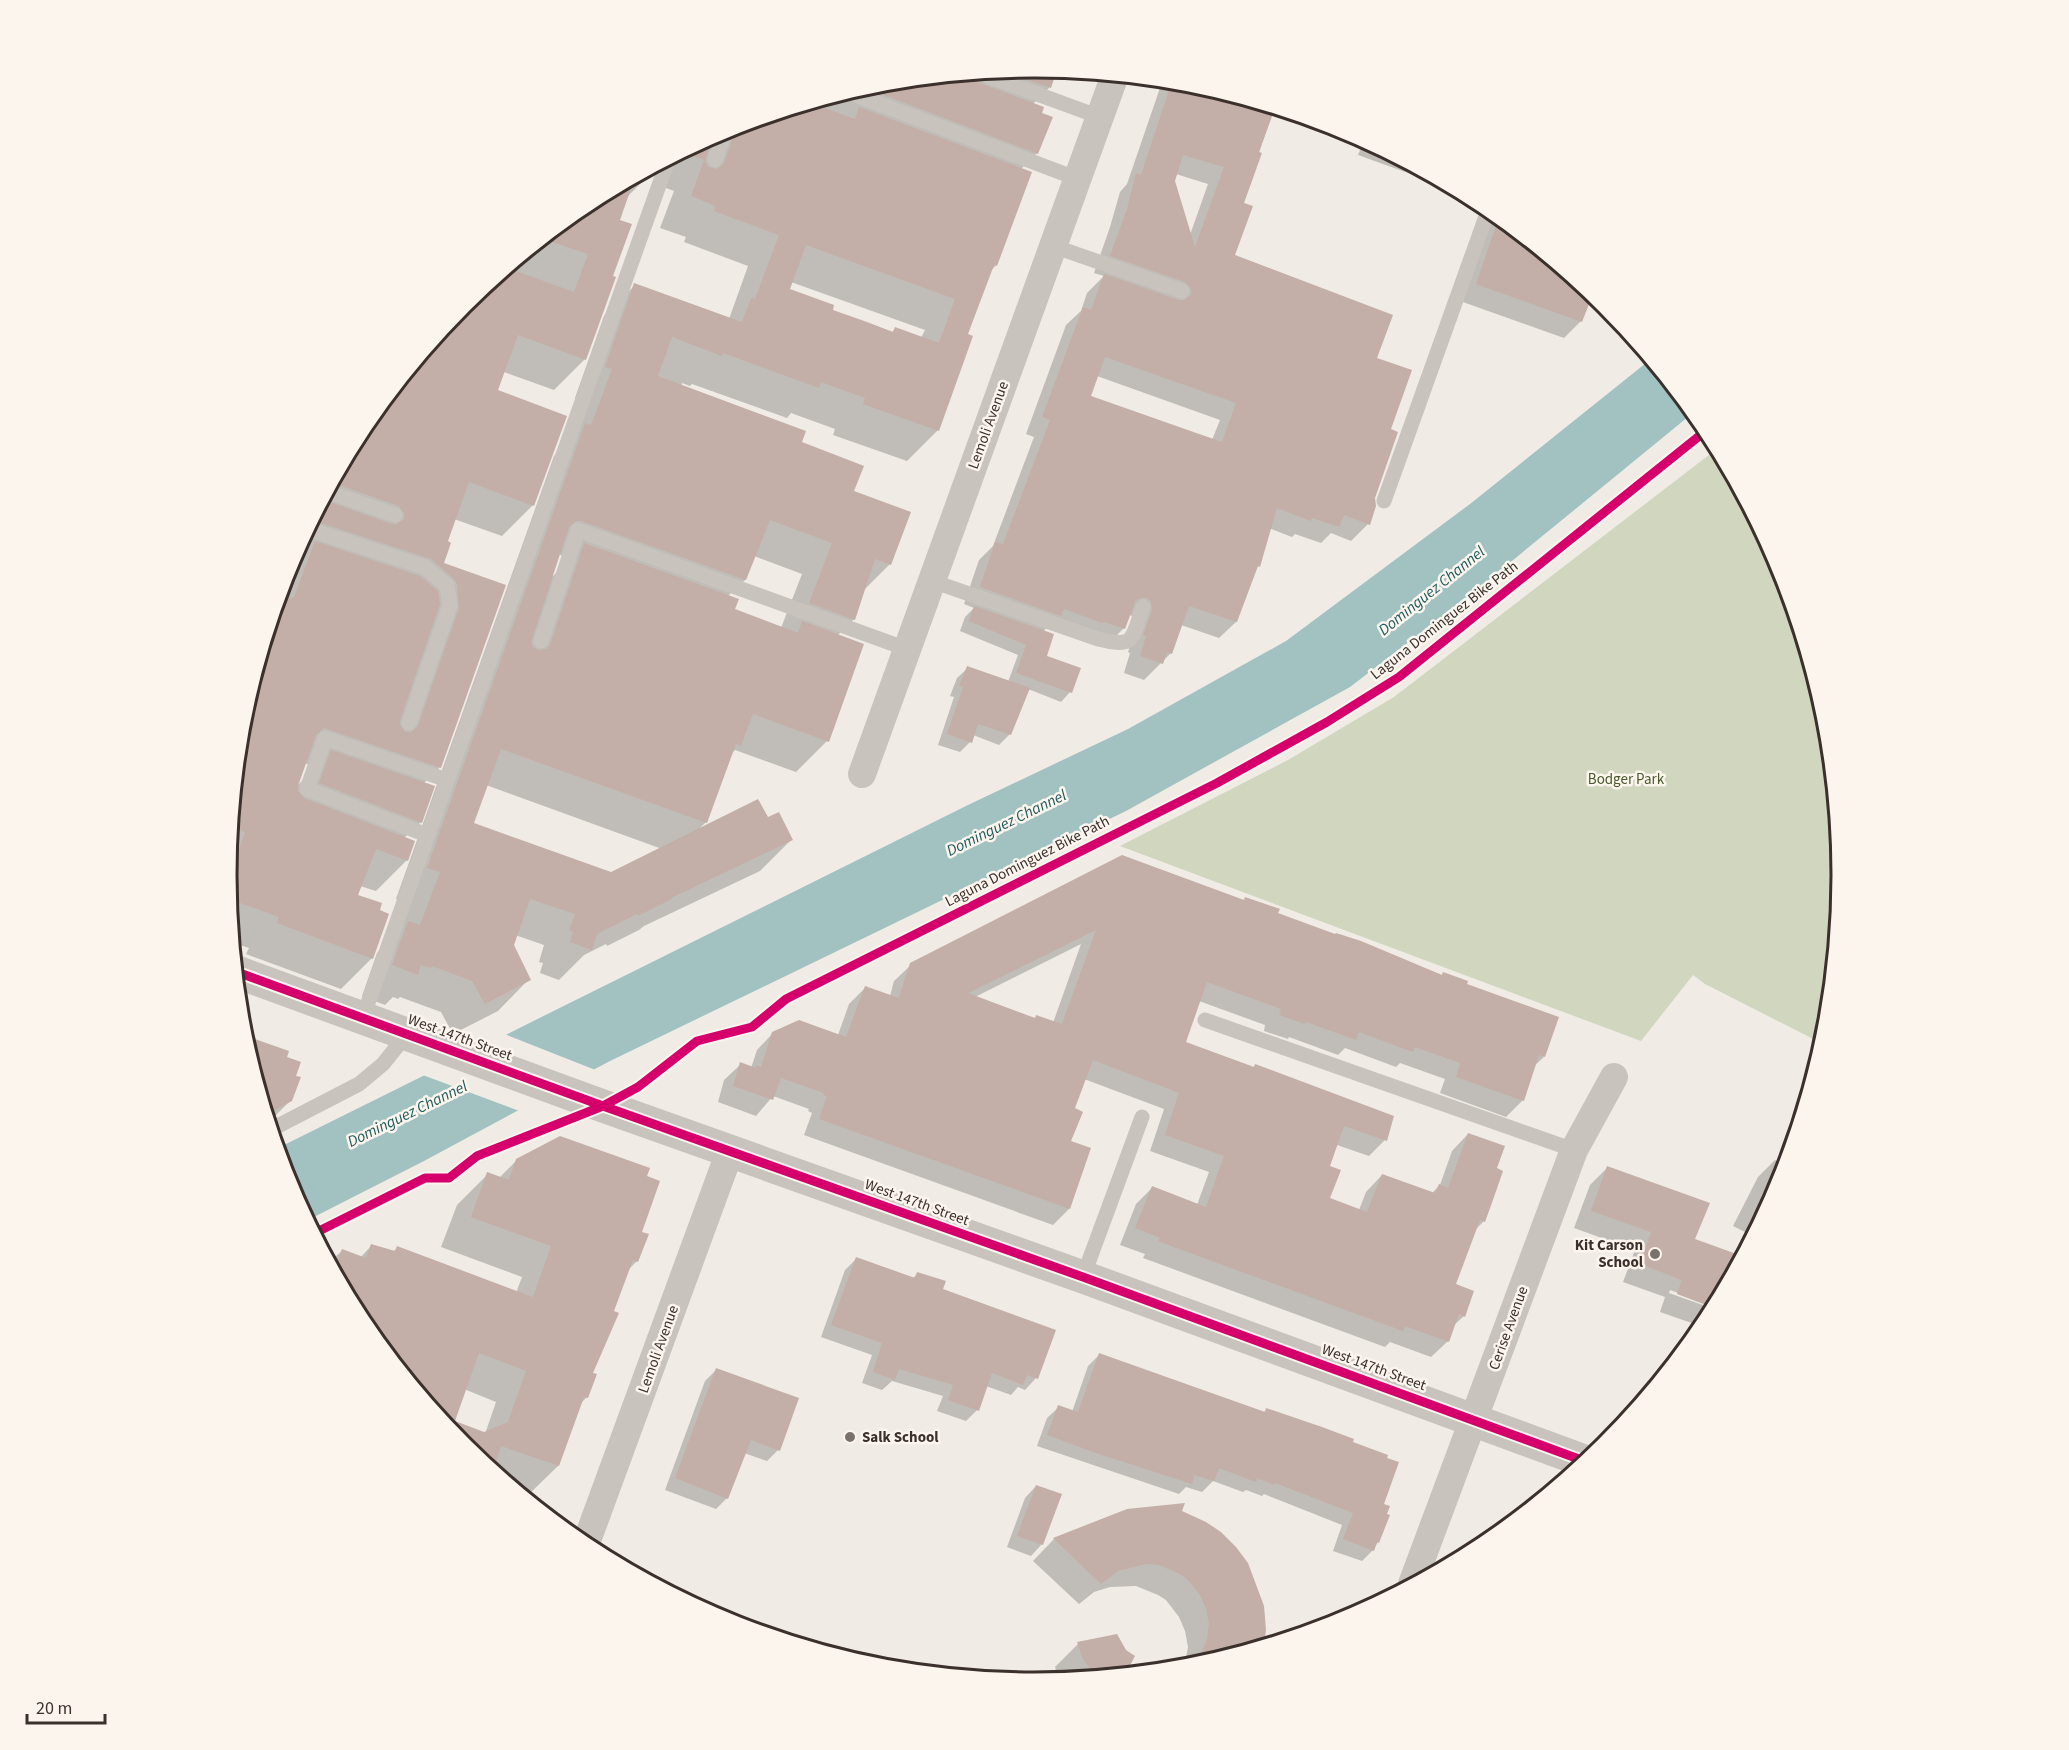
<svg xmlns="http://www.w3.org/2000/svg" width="2069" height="1750" font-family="'Source Sans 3',sans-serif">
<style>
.green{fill:#d1d6bf}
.water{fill:#a1c2c1}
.pier{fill:#f0ebe5}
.shadow{fill:#0003;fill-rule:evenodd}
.building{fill:#c3afa7;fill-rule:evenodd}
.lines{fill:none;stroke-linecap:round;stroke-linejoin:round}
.service{stroke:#c9c3be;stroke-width:15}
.minor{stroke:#c9c3be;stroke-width:28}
.tertiary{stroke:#c9c3be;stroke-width:33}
.cycleway-casing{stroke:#fbf5ee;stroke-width:13}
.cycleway{stroke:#d6006c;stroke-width:9}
.poi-dot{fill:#7a716c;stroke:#fbf5ee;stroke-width:2}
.labels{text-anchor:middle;stroke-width:5;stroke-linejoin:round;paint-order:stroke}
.street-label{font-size:15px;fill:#3b302b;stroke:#fbf5ee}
.park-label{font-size:15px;fill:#4a5a2e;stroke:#fbf5ee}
.poi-label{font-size:15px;font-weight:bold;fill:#3b302b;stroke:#fbf5ee;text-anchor:end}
.water-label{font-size:16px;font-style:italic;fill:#1f5a5e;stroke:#fbf5ee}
.rim{fill:none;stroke:#3b302b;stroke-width:3}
</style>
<rect width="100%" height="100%" fill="#f0ebe5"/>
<path class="green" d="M 1718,448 L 1781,566 L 1827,718 L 1842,875 L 1826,1033 L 1823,1044 L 1705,984 L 1693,975 L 1641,1041 L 1120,846 L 1288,760 L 1394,697 Z"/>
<path class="water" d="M 1651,359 L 1694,412 L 1474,592 L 1350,687 L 1126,811 L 608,1062 L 424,1161 L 308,1220 L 288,1184 L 278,1148 L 968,805 L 1128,729 L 1286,641 L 1470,504 Z"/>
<path class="pier" d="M 502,1033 L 598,1071 L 522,1112 L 420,1074 Z"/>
<path class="shadow" d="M 1035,68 L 1056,70 L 1049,88 L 1033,104 L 1037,153 L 1021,169 L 996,265 L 990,272 L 966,335 L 938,430 L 907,461 L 833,435 L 835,429 L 791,413 L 787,418 L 692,384 L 690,386 L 682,383 L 681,386 L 800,443 L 852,492 L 890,564 L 863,591 L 854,619 L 837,636 L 827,741 L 796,772 L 735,750 L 730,755 L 706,822 L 698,830 L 767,819 L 791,840 L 760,871 L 644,926 L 639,930 L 607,946 L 606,944 L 584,955 L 559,980 L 540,973 L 543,963 L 539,962 L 544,945 L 515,935 L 512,945 L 529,979 L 498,1011 L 453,1034 L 441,1012 L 400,997 L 398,999 L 393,997 L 385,1005 L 362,996 L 377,953 L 399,931 L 409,903 L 396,899 L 554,456 L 565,444 L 581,400 L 575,398 L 604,316 L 635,285 L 729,319 L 748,266 L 684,242 L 686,237 L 660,228 L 674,191 L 653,183 L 660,164 L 726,129 L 877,83 ZM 791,282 L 925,330 L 921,338 L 895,329 L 891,333 L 831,311 L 788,290 ZM 558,554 L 570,559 L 550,579 ZM 754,556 L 802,574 L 781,628 L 733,610 L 728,596 L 745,580 ZM 486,785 L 662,849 L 611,874 L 472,824 Z
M 1153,79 L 1192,83 L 1274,108 L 1242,203 L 1233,256 L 1375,359 L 1389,430 L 1368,524 L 1351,541 L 1331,533 L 1321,543 L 1295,534 L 1292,537 L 1269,528 L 1259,566 L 1255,569 L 1236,622 L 1219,638 L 1181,625 L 1171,653 L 1144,680 L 1124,673 L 1130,653 L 1128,652 L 1136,627 L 1134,618 L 1129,614 L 1124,628 L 1107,645 L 1048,626 L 1043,632 L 1045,657 L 1070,692 L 1061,702 L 1028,689 L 1009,735 L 999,745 L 973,735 L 970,742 L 960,752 L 938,745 L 954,697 L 950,696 L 957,678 L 968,668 L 1008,682 L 1018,655 L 960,631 L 965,617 L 974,608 L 964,604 L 979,560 L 993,546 L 1034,437 L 1026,434 L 1066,325 L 1081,311 L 1087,293 L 1104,276 L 1094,273 L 1110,227 L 1120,192 L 1127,184 L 1162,82 ZM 1176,174 L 1208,184 L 1190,235 L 1173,181 ZM 1097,376 L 1220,420 L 1212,440 L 1089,397 Z
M 1364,140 L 1466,194 L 1358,155 Z
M 649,170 L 646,178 L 626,198 L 618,221 L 611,277 L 585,359 L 554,390 L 504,372 L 496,391 L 533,505 L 502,536 L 454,519 L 446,542 L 442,563 L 504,586 L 440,767 L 423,784 L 421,822 L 404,838 L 407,860 L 376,891 L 360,886 L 357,896 L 372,958 L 341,989 L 246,954 L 249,948 L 234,943 L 227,875 L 243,717 L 287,571 L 301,557 L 294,555 L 363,426 L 464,304 L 586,203 ZM 304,763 L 316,767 L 295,788 Z
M 1492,211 L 1592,293 L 1581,321 L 1564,338 L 1460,301 Z
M 1245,898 L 1276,914 L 1441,976 L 1443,973 L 1465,985 L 1544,1057 L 1533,1067 L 1522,1101 L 1506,1117 L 1440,1093 L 1445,1079 L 1400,1063 L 1396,1067 L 1345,1048 L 1338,1055 L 1289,1037 L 1288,1039 L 1264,1031 L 1265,1025 L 1199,1001 L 1184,1043 L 1253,1068 L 1255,1066 L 1385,1140 L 1369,1156 L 1337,1145 L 1328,1167 L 1328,1199 L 1359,1210 L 1366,1192 L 1382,1175 L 1432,1193 L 1440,1185 L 1452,1151 L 1468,1134 L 1495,1169 L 1484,1221 L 1475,1230 L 1454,1285 L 1464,1316 L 1452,1327 L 1448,1341 L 1431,1357 L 1390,1342 L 1385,1347 L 1154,1262 L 1143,1258 L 1145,1254 L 1120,1245 L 1136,1204 L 1152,1188 L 1197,1205 L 1209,1172 L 1150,1151 L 1164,1109 L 1084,1079 L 1073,1109 L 1069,1142 L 1069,1209 L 1053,1225 L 804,1135 L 812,1113 L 808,1111 L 809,1109 L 773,1096 L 756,1116 L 718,1102 L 724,1080 L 741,1064 L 751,1068 L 757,1050 L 773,1033 L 838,1035 L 849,1004 L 865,988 L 890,996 L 894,981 L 911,965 L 1242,902 ZM 1081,944 L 1053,1023 L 1034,1019 L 975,997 Z
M 244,1037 L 285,1058 L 290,1101 L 276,1115 L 269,1119 Z
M 517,1160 L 640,1233 L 637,1261 L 627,1271 L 591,1374 L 587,1397 L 580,1404 L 558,1466 L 527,1496 L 523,1495 L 463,1446 L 363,1323 L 330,1261 L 342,1251 L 360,1258 L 371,1246 L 393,1252 L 397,1248 L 516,1293 L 522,1277 L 441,1247 L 457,1205 L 488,1174 L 499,1178 ZM 464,1389 L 496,1402 L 485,1434 L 453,1422 Z
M 1775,1160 L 1786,1165 L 1780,1184 L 1753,1236 L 1733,1226 L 1758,1177 Z
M 1608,1167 L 1693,1240 L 1741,1257 L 1715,1307 L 1670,1290 L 1669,1293 L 1714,1309 L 1703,1327 L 1660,1312 L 1665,1297 L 1623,1282 L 1635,1250 L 1574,1228 L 1590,1185 Z
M 856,1259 L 912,1279 L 917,1274 L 942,1290 L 1036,1378 L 1025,1390 L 1018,1387 L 1011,1395 L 986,1386 L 977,1410 L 966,1421 L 937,1411 L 943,1396 L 892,1381 L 882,1390 L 862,1383 L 872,1355 L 821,1337 L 845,1270 Z
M 1100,1354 L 1263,1413 L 1267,1409 L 1382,1505 L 1378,1542 L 1373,1550 L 1362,1561 L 1333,1551 L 1342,1525 L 1264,1494 L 1262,1496 L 1246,1490 L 1243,1492 L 1213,1481 L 1202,1492 L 1186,1487 L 1179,1494 L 1037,1446 L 1047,1418 L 1059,1407 L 1072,1412 L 1088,1366 Z
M 716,1370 L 778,1450 L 767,1461 L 744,1453 L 727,1498 L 716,1509 L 665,1490 L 705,1381 Z
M 1036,1486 L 1042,1544 L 1031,1556 L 1007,1547 L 1025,1498 Z
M 1127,1510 L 1181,1512 L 1264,1629 L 1262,1646 L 1184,1668 L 1188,1647 L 1185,1631 L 1179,1617 L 1166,1600 L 1158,1595 L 1136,1586 L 1110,1587 L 1094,1592 L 1079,1604 L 1033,1561 L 1054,1539 Z
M 1078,1644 L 1125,1651 L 1133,1656 L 1124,1674 L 1059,1680 L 1055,1667 Z"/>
<path class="building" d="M 1035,68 L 1057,70 L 1051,88 L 1002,71 Z
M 970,74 L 977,82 L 1044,107 L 1042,113 L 1053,117 L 1038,154 L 866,88 L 867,86 L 877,83 Z
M 1172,81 L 1247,106 L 1249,100 L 1275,108 L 1259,152 L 1262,153 L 1244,203 L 1253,206 L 1235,255 L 1393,315 L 1377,358 L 1412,370 L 1391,429 L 1398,432 L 1375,498 L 1376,506 L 1370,525 L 1344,515 L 1339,527 L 1312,518 L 1311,521 L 1277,508 L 1260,567 L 1258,566 L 1237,622 L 1189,606 L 1172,654 L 1167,652 L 1163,664 L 1140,656 L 1146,636 L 1143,635 L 1152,610 L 1151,601 L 1147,598 L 1141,598 L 1136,600 L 1125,629 L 1105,622 L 1102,623 L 1064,609 L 1061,616 L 980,587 L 995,542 L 1003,544 L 1050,420 L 1042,417 L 1083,307 L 1091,310 L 1104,274 L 1179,300 L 1184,300 L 1191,295 L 1191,289 L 1185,282 L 1110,256 L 1127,209 L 1136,173 L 1141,175 ZM 1183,155 L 1224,167 L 1195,247 L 1175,181 ZM 1105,357 L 1236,403 L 1222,442 L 1091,396 Z
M 811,103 L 855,119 L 859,107 L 1032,172 L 997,266 L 994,265 L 968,334 L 973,336 L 939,431 L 863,404 L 865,398 L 821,382 L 819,388 L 723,353 L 722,356 L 672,337 L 658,376 L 806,431 L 802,442 L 864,466 L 854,491 L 911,512 L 891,565 L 875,559 L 855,620 L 809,603 L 832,543 L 770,520 L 746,580 L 581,521 L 576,521 L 569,527 L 531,642 L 533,647 L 538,650 L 547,649 L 550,645 L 584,543 L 739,599 L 735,609 L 798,633 L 802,621 L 864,644 L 829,742 L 753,714 L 741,746 L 736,744 L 707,823 L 501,749 L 474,823 L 611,872 L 758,799 L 768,817 L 779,812 L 793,840 L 671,898 L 672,899 L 638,916 L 637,914 L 597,934 L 592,950 L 570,942 L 573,932 L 569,930 L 575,914 L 530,899 L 514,945 L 531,980 L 485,1004 L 472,981 L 432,966 L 431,968 L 421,965 L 418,975 L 392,965 L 408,921 L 420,925 L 440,872 L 427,868 L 585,423 L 591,425 L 612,369 L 605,367 L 634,283 L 742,322 L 751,298 L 755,299 L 779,235 L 714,211 L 716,206 L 691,196 L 704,160 L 683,152 L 713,135 L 705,161 L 708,167 L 717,169 L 724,163 L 735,132 L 735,126 ZM 806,245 L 955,299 L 939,343 L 895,327 L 893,332 L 867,322 L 833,310 L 834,305 L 790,289 Z
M 635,177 L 620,220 L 632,224 L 613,276 L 616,277 L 586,360 L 518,335 L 498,390 L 567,416 L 534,506 L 469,482 L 448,541 L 451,543 L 444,563 L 506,585 L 441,768 L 324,728 L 316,735 L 298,786 L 298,791 L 304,798 L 415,841 L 408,861 L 376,849 L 358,895 L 382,903 L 380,910 L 389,914 L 373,959 L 277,923 L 279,917 L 229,899 L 228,882 L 245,832 L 232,827 L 243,717 L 280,595 L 291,599 L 292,597 L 294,597 L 315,541 L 420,576 L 438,591 L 440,604 L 400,720 L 400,725 L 405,732 L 411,732 L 418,726 L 459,608 L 457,584 L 454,579 L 431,559 L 321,523 L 323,519 L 315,516 L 324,500 L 392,524 L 397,524 L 404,519 L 404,513 L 399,506 L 333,483 L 363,426 L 464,304 L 507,268 L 574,292 L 588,254 L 552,242 L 558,227 L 586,203 Z
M 1499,217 L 1593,294 L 1582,322 L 1476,284 Z
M 974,606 L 1054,634 L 1047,656 L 1081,668 L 1072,693 L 1016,673 L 1026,645 L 969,621 Z
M 967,666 L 1030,688 L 1011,735 L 978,724 L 972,743 L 947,734 L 963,687 L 959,686 Z
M 331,750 L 435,786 L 422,823 L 319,783 Z
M 1122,855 L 1244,900 L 1245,897 L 1280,909 L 1278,913 L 1335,934 L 1336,933 L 1361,941 L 1442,975 L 1443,972 L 1468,981 L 1467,984 L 1559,1017 L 1545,1057 L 1539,1055 L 1524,1101 L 1456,1077 L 1460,1063 L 1415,1047 L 1413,1052 L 1359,1032 L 1356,1040 L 1306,1022 L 1305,1024 L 1279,1015 L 1281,1009 L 1207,982 L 1186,1042 L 1254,1067 L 1255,1064 L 1394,1116 L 1387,1141 L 1344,1126 L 1330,1166 L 1341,1170 L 1330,1198 L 1367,1212 L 1382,1174 L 1435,1193 L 1439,1184 L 1448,1188 L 1468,1133 L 1505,1146 L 1497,1168 L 1503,1171 L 1494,1197 L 1485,1222 L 1480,1220 L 1456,1284 L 1474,1291 L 1465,1317 L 1459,1314 L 1449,1342 L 1405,1326 L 1403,1331 L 1171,1246 L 1158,1241 L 1160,1238 L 1135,1228 L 1152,1186 L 1206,1207 L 1224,1156 L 1165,1135 L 1179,1093 L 1093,1060 L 1075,1108 L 1083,1112 L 1071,1141 L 1091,1148 L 1070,1209 L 819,1119 L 827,1096 L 823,1095 L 824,1093 L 781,1078 L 773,1100 L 733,1086 L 740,1062 L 756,1068 L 756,1065 L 761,1067 L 772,1032 L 799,1020 L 846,1037 L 865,986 L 899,998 L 910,963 ZM 1096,930 L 1062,1024 L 1036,1015 L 1035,1018 L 968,993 Z
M 243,1035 L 289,1051 L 287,1057 L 301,1062 L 296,1076 L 301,1077 L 292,1101 L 267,1114 Z
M 560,1136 L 650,1168 L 647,1176 L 660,1181 L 642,1232 L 649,1234 L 638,1262 L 633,1260 L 614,1311 L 619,1313 L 593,1373 L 597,1374 L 588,1398 L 584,1397 L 559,1466 L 501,1446 L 493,1470 L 463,1446 L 428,1402 L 431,1393 L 415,1387 L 363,1323 L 360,1318 L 362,1312 L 356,1310 L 334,1269 L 342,1249 L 366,1258 L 371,1244 L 395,1251 L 397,1246 L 533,1297 L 551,1246 L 471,1217 L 487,1172 L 509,1180 L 516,1159 ZM 479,1353 L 526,1371 L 508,1422 L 484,1432 L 455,1421 Z
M 1607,1166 L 1710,1203 L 1695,1239 L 1742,1256 L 1714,1308 L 1677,1294 L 1682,1280 L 1640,1264 L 1651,1232 L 1591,1211 Z
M 856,1257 L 915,1278 L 917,1272 L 946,1281 L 943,1289 L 1056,1330 L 1038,1379 L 1027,1375 L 1023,1385 L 992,1373 L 979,1411 L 948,1400 L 953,1385 L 899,1369 L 895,1380 L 873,1372 L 882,1343 L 831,1325 Z
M 1099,1353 L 1265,1412 L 1266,1408 L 1322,1427 L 1354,1439 L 1353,1442 L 1388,1455 L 1387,1458 L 1399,1462 L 1384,1504 L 1390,1506 L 1387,1514 L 1390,1515 L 1379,1543 L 1377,1542 L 1374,1551 L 1343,1539 L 1353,1513 L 1275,1483 L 1274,1485 L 1257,1478 L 1256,1482 L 1219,1468 L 1214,1481 L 1194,1475 L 1192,1484 L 1096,1453 L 1047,1435 L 1058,1405 L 1078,1412 Z
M 716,1368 L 799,1398 L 780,1451 L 751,1440 L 728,1499 L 675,1478 Z
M 1036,1485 L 1062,1494 L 1043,1545 L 1017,1536 Z
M 1185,1503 L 1182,1511 L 1206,1522 L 1221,1532 L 1236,1547 L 1248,1563 L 1264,1606 L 1266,1630 L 1264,1645 L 1197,1665 L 1207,1639 L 1209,1624 L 1206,1609 L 1200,1595 L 1187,1579 L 1180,1574 L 1159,1565 L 1146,1564 L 1118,1571 L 1101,1584 L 1053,1538 L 1127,1509 Z
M 1117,1634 L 1126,1650 L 1135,1656 L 1126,1673 L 1096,1676 L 1083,1659 L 1077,1642 Z"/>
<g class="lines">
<path class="service" d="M 980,73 L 1100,117
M 848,92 L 1078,179
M 715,160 L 726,129
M 1053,246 L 1182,291
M 328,492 L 395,515
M 1384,501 L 1489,208
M 308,529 L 425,567 L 447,586 L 450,605 L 409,723
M 932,581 L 1098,639 C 1136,648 1131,640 1143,607
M 541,641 L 578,530 L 907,649
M 427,835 L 307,789 L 325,738 L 447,780
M 363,1017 L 668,160
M 1205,1020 L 1574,1150
M 272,1129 L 359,1084 L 383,1064 L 407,1034
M 1083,1277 L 1142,1117
M 1321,1628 L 1333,1624"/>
<path class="minor" d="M 862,774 L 1115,75
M 585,1546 L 730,1151
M 1412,1584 L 1574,1150 L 1614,1077"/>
<path class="tertiary" d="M 237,972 L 603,1106 L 1083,1277 L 1587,1462"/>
<defs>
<path id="cycleway" d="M 237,972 L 603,1106 L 1083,1277 L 1587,1462
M 315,1233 L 425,1178 L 449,1178 L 477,1156 L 603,1106 L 638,1087 L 697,1041 L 752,1027 L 786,999 L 1217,783 L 1327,722 L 1399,677 L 1708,429"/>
</defs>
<use href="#cycleway" class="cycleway-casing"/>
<use href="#cycleway" class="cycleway"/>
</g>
<g class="poi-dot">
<circle cx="1655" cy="1254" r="6"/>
<circle cx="850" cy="1437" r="6"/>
</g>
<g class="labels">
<g class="street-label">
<text transform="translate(988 425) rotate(-70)" y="5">Lemoli Avenue</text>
<text transform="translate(1444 620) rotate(-38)" y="5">Laguna Dominguez Bike Path</text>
<text transform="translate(1027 861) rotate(-27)" y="5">Laguna Dominguez Bike Path</text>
<text transform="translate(460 1037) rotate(20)" y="5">West 147th Street</text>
<text transform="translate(917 1202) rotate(20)" y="5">West 147th Street</text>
<text transform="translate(1508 1328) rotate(-70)" y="5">Cerise Avenue</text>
<text transform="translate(658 1349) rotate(-70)" y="5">Lemoli Avenue</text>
<text transform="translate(1374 1367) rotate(20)" y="5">West 147th Street</text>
</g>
<g class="park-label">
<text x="1626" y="784">Bodger Park</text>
</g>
<g class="poi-label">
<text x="1643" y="1250">Kit Carson<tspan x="1643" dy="17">School</tspan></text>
<text x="862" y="1442" text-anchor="start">Salk School</text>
</g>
<g class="water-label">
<text transform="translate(1431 590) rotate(-39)" y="6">Dominguez Channel</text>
<text transform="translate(1006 822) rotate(-26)" y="6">Dominguez Channel</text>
<text transform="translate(407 1113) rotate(-26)" y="6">Dominguez Channel</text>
</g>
</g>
<path d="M0 0H2069V1750H0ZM237 875a797 797 0 1 1 1594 0a797 797 0 1 1-1594 0Z" fill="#fbf5ee" fill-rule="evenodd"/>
<path class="rim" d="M237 875a797 797 0 1 1 1594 0a797 797 0 1 1-1594 0Z"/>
<path d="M27 1714v9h78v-9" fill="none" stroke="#3b302b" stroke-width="3"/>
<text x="36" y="1714" font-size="18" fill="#3b302b" stroke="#fbf5ee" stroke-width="4.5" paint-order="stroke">20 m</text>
</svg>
